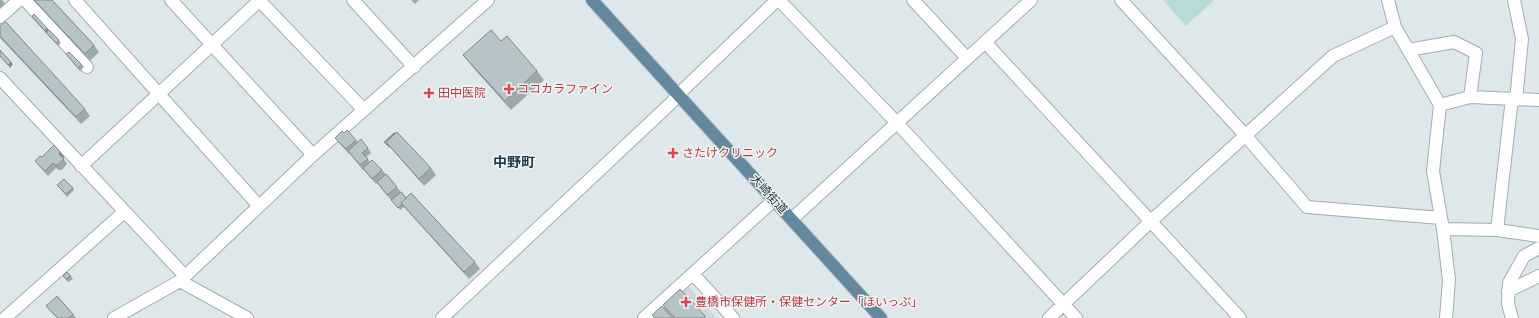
<svg xmlns="http://www.w3.org/2000/svg" width="1539" height="318" font-family="Cabin,'Noto Sans JP',sans-serif">
<style>
.built{fill:#cdd7d9}
.green{fill:#b7dbd7}
.lines{fill:none;stroke-linecap:round;stroke-linejoin:round}
.minor-casing{stroke:#a1adb1;stroke-width:14}
.major-casing{stroke:#c1c5c8;stroke-width:14}
.minor{stroke:#fff;stroke-width:12}
.major{stroke:#64899e;stroke-width:12}
.wall{fill:#9da9ab}
.shaded-wall{fill:#80898b}
.building{fill:#b7c4c7;stroke:#80898b}
.health-dot{fill:#e0444e;stroke:#eff5f6;stroke-width:1.5}
.labels{text-anchor:middle;stroke-width:3;stroke-linejoin:round;paint-order:stroke}
.health-label{font-size:12px;fill:#be3a42;stroke:#eff5f6;text-anchor:start}
.street-label{font-size:12px;fill:#203039;stroke:#eff5f6}
.quarter-label{font-size:14px;font-weight:bold;fill:#1d394a;stroke:#eff5f6}
</style>
<rect width="100%" height="100%" fill="#dee8ea"/>
<path class="built" d="M 688,286 L 716,318 L 653,318 Z"/>
<path class="green" d="M 1163,0 L 1214,0 L 1186,26 Z"/>
<g class="lines">
<defs>
<path id="minor" d="M 25,0 L 87,67
M 75,0 L 258,205
M 171,0 L 313,155
M 259,0 L 364,110
M 353,0 L 414,67
M 779,0 L 897,123 L 1076,318
M 913,0 L 967,58
M 1121,0 L 1245,135 L 1307,207 L 1441,218
M 1388,0 L 1395,27 L 1440,105 L 1470,97 L 1539,100
M 1514,0 L 1522,39 L 1516,100
M 0,17 L 19,0
M 985,42 L 1240,318
M 1408,50 L 1454,42 L 1476,53 L 1470,97
M 0,78 L 185,276
M 1440,105 L 1433,171 L 1443,229 L 1449,280 L 1446,318
M 81,166 L 260,0
M 792,219 L 1031,0
M 1443,229 L 1497,230 L 1539,236
M 1497,230 L 1512,98
M 693,274 L 733,318
M 180,281 L 247,318
M 1508,291 L 1539,276
M 5,318 L 124,212
M 114,318 L 180,281 L 313,155 L 488,0
M 442,318 L 670,104 L 685,88 L 777,0
M 644,318 L 774,200
M 1049,318 L 1151,221 L 1333,56 L 1395,27
M 1512,318 L 1508,304 L 1509,283 L 1524,256 L 1539,248"/>
<path id="major" d="M 592,0 L 881,318"/>
</defs>
<use href="#minor" class="minor-casing"/>
<use href="#major" class="major-casing"/>
<use href="#minor" class="minor"/>
<use href="#major" class="major"/>
</g>
<path class="wall" d="M 0,0 L 2,0 L 5,4 L 0,8 Z
M 33,0 L 52,0 L 94,45 L 99,52 L 90,61 L 36,3 Z
M 411,0 L 419,0 L 415,4 Z
M 32,16 L 47,28 L 61,43 L 58,46 Z
M 0,26 L 85,109 L 90,116 L 81,124 L 0,38 Z
M 501,41 L 537,71 L 544,80 L 511,110 L 470,64 L 463,55 Z
M 66,54 L 82,65 L 84,67 L 80,71 Z
M 344,133 L 356,140 L 358,142 L 368,148 L 371,153 L 366,157 L 370,162 L 382,170 L 401,192 L 475,262 L 480,269 L 469,279 L 404,207 L 400,210 L 391,200 L 377,183 L 376,184 L 364,170 L 363,170 L 350,154 L 349,154 L 339,143 L 335,138 Z
M 384,142 L 431,168 L 436,175 L 424,186 L 390,147 L 389,148 Z
M 60,152 L 64,157 L 63,158 L 67,164 L 62,170 L 59,170 L 56,168 L 48,176 L 39,166 L 35,161 Z
M 57,185 L 73,188 L 74,190 L 67,197 Z
M 67,272 L 73,279 L 68,282 L 63,276 Z
M 663,305 L 705,316 L 706,318 L 673,318 L 668,312 Z
M 46,306 L 73,314 L 76,318 L 57,318 L 50,311 Z"/>
<path class="shaded-wall" d="M 47,28 L 49,30 L 46,33 L 45,31 Z
M 11,62 L 13,64 L 10,68 L 8,65 Z
M 60,152 L 64,157 L 62,159 L 59,154 Z"/>
<path class="building" d="M 34,0 L 52,0 L 94,45 L 85,54 Z
M 34,14 L 47,28 L 45,31 L 32,16 Z
M 5,21 L 85,109 L 76,117 L 0,36 L 0,26 Z
M 49,30 L 59,40 L 56,43 L 46,32 Z
M 491,30 L 501,41 L 507,36 L 537,71 L 505,101 L 463,55 Z
M 0,50 L 11,62 L 8,65 L 0,56 Z
M 69,52 L 82,65 L 78,68 L 66,54 Z
M 347,130 L 356,140 L 346,149 L 335,138 L 342,131 L 344,133 Z
M 397,132 L 431,168 L 419,179 L 386,142 Z
M 394,133 L 395,133 L 386,142 L 388,144 L 387,145 L 384,142 Z
M 361,139 L 368,148 L 362,153 L 368,159 L 360,165 L 348,151 Z
M 54,145 L 60,152 L 59,154 L 64,159 L 58,165 L 55,165 L 53,163 L 45,171 L 35,161 L 40,156 L 42,157 Z
M 372,160 L 382,170 L 372,179 L 363,168 Z
M 386,174 L 397,187 L 387,195 L 377,182 Z
M 64,179 L 73,188 L 66,194 L 57,185 Z
M 401,192 L 406,198 L 401,203 L 402,204 L 398,208 L 391,200 Z
M 411,193 L 475,262 L 464,272 L 401,203 Z
M 67,272 L 71,276 L 66,279 L 63,276 Z
M 680,289 L 705,316 L 703,318 L 675,318 L 663,305 Z
M 57,296 L 73,314 L 69,318 L 58,318 L 46,306 Z
M 662,306 L 672,318 L 655,318 L 652,315 Z"/>
<g class="health-dot">
<path d="M507 83h4v4h4v4h-4v4h-4v-4h-4v-4h4z"/>
<path d="M427 87h4v4h4v4h-4v4h-4v-4h-4v-4h4z"/>
<path d="M671 147h4v4h4v4h-4v4h-4v-4h-4v-4h4z"/>
<path d="M684 296h4v4h4v4h-4v4h-4v-4h-4v-4h4z"/>
</g>
<g class="labels">
<g class="health-label">
<text x="517" y="93">ココカラファイン</text>
<text x="438" y="97">田中医院</text>
<text x="682" y="157">さたけクリニック</text>
<text x="695" y="306">豊橋市保健所・保健センター「ほいっぷ」</text>
</g>
<g class="street-label">
<text transform="translate(769 194) rotate(48)" y="4">大崎街道</text>
</g>
<g class="quarter-label">
<text x="514" y="167">中野町</text>
</g>
</g>
</svg>
